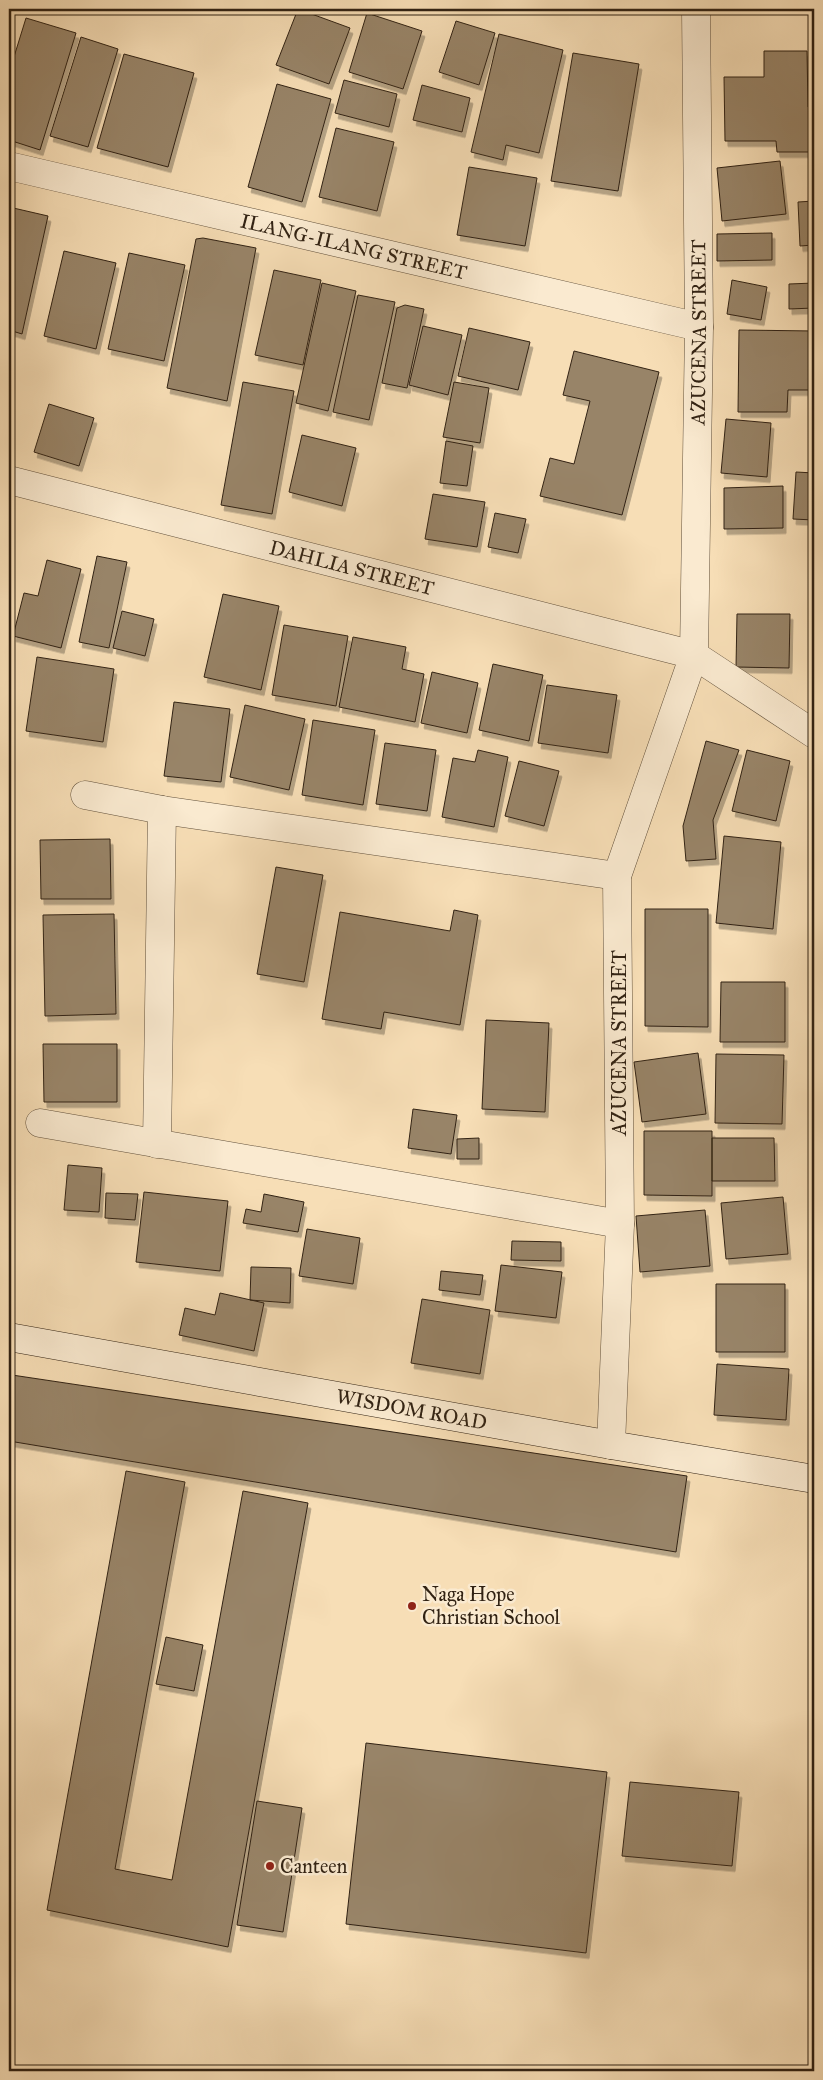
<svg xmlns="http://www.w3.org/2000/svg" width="823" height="2080" font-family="'IM FELL Great Primer',serif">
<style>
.building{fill:#988468;stroke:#312213;filter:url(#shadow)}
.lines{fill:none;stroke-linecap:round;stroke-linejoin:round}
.street-casing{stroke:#62513c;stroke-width:29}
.secondary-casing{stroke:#312213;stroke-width:29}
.street{stroke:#faead0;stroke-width:28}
.secondary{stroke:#faead0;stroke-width:28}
.poi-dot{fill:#8f2418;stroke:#faead0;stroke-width:2}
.labels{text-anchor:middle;stroke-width:5;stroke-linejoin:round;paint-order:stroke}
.street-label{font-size:20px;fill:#312213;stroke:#faead0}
.poi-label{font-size:20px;fill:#312213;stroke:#faead0;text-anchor:start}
</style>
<defs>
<filter id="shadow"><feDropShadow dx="3" dy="5.5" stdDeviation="0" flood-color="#0004"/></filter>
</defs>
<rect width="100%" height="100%" fill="#f7deb6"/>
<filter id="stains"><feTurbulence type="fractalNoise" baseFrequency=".004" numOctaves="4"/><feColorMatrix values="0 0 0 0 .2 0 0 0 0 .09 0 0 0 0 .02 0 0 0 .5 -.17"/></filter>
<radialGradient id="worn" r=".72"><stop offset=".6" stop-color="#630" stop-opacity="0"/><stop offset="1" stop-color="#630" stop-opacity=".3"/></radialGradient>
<path class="building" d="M 298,9 L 350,28 L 329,84 L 276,65 Z
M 367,13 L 422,31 L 403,89 L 349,72 Z
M 26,18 L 76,33 L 40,150 L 9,140 L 9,73 Z
M 456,21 L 495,33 L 479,85 L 439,72 Z
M 499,34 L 563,50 L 539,153 L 506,145 L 503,160 L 471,152 Z
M 81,37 L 118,49 L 88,147 L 50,136 Z
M 764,51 L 807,51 L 808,107 L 814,107 L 814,152 L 777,152 L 776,141 L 725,141 L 724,77 L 764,77 Z
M 573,53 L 639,64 L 618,191 L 551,181 Z
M 124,54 L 194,73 L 168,167 L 97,148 Z
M 344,80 L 397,94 L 389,127 L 335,113 Z
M 277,84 L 331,99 L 302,202 L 248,187 Z
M 422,85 L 470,98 L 462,132 L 413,120 Z
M 336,128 L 394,142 L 377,211 L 319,197 Z
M 780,161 L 786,214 L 722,221 L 717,168 Z
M 469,167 L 537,178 L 525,246 L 457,235 Z
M 814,201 L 814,245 L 800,246 L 798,202 Z
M 9,207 L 48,216 L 22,334 L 9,330 Z
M 772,233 L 772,260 L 717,261 L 717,234 Z
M 203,238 L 256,248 L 227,401 L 167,388 L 196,239 Z
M 64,251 L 116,263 L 96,349 L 44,336 Z
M 129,253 L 185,265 L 164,361 L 108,349 Z
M 274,270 L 321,280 L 303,365 L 255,355 Z
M 732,280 L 767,287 L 761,320 L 727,314 Z
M 322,283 L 356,291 L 328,411 L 296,403 Z
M 814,283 L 814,308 L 789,309 L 789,284 Z
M 358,295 L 395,302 L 369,420 L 333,412 Z
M 405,305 L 424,309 L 407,388 L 382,383 L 397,308 Z
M 423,326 L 462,335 L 448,395 L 409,385 Z
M 469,328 L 530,342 L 518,390 L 458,376 Z
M 739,330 L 814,331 L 814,390 L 788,390 L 787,412 L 738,412 Z
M 574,351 L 659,372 L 622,515 L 540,496 L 550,458 L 574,464 L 590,401 L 563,395 Z
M 243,382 L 294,391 L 272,514 L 221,505 Z
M 454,382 L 489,388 L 480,443 L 443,437 Z
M 49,404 L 94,418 L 79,466 L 34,452 Z
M 726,419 L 771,423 L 767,477 L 721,473 Z
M 302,435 L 356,448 L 342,506 L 289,492 Z
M 446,441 L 473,446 L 467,486 L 440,483 Z
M 796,472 L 814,473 L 814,520 L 793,519 Z
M 783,486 L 783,528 L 724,529 L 724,488 Z
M 433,494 L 485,502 L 477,547 L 425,539 Z
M 495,513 L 526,519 L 518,553 L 488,547 Z
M 97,556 L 127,562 L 109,648 L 79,642 Z
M 47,560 L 81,569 L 61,648 L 13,636 L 24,593 L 38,596 Z
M 223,594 L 279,606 L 261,690 L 204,677 Z
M 122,611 L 154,619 L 145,656 L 113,648 Z
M 737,614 L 790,614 L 789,668 L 736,667 Z
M 284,625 L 348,636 L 336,706 L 272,695 Z
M 353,637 L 406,647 L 402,669 L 424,674 L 415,722 L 339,707 Z
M 37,657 L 114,669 L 103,742 L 26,731 Z
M 493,664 L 543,675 L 529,741 L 479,730 Z
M 432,672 L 478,683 L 467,733 L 421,723 Z
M 547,685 L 617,695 L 608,753 L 538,743 Z
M 174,702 L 230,709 L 221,782 L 164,776 Z
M 245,705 L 305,719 L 289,790 L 230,777 Z
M 313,720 L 375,730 L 363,805 L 302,795 Z
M 706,741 L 739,750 L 713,820 L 716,859 L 686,861 L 683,826 Z
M 385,743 L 436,750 L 427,811 L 376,804 Z
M 478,750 L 508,757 L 494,827 L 442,817 L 453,758 L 475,762 Z
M 747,750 L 790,761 L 776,821 L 732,811 Z
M 519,761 L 559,771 L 544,826 L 505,816 Z
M 724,836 L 781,842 L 773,929 L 716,923 Z
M 110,839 L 111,899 L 41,899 L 40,840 Z
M 276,867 L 323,875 L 304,982 L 257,974 Z
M 645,909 L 708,909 L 708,1027 L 645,1026 Z
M 454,910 L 478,915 L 460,1025 L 384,1012 L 381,1029 L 322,1019 L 340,912 L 450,931 Z
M 114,914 L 116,1014 L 45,1016 L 43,915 Z
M 721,982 L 785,982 L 785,1042 L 720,1042 Z
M 486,1020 L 549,1023 L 545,1112 L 482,1109 Z
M 43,1044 L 117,1044 L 117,1102 L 44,1102 Z
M 698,1053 L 706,1114 L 642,1122 L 634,1062 Z
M 716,1054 L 784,1055 L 782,1124 L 715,1123 Z
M 413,1109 L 457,1115 L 451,1154 L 408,1148 Z
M 644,1131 L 712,1131 L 712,1196 L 644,1195 Z
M 479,1138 L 479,1159 L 457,1159 L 457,1139 Z
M 712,1138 L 774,1138 L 775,1181 L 712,1181 Z
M 68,1165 L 102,1168 L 99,1212 L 64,1210 Z
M 144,1192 L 228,1201 L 220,1271 L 136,1262 Z
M 106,1193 L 138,1194 L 135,1220 L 105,1218 Z
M 264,1194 L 304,1202 L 298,1232 L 243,1223 L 246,1209 L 261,1212 Z
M 783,1197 L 788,1254 L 726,1259 L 721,1203 Z
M 705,1210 L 710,1266 L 640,1272 L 636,1216 Z
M 307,1229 L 360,1238 L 353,1284 L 299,1276 Z
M 512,1241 L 561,1242 L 561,1261 L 511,1260 Z
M 501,1265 L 562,1272 L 556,1318 L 495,1311 Z
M 251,1267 L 291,1268 L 290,1303 L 250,1300 Z
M 441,1271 L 483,1275 L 480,1295 L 439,1290 Z
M 716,1284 L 785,1284 L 785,1352 L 716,1352 Z
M 220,1293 L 264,1303 L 254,1351 L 179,1335 L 185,1308 L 215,1315 Z
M 422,1299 L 490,1310 L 480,1374 L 411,1363 Z
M 717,1364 L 789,1369 L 786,1420 L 714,1415 Z
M 12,1375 L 687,1476 L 676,1552 L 9,1441 L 9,1402 Z
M 126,1471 L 185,1482 L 115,1869 L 172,1880 L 243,1491 L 308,1503 L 228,1947 L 47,1910 Z
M 166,1637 L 203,1645 L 194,1691 L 156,1684 Z
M 366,1743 L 607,1772 L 586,1953 L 346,1924 Z
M 630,1782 L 739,1792 L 732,1866 L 622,1856 Z
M 257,1801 L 302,1808 L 283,1932 L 237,1925 Z"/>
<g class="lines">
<defs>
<g id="street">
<path id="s1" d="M 9,166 L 699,327"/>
<path id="s2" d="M 9,480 L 694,655 L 814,734"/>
<path d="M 85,795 L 162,810 L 617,876"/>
<path d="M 40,1123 L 620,1224"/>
<path d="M 157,1144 L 162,810"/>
<path id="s3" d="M 611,1445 L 620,1224 L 617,876 L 694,655 L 699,327 L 696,9"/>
</g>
<g id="secondary">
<path id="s4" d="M 9,1337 L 611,1445 L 814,1479"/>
</g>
</defs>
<use href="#street" class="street-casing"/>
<use href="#secondary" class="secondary-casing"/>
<use href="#street" class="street"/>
<use href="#secondary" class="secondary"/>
</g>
<g class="poi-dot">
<circle cx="412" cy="1606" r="5"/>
<circle cx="270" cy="1866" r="5"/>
</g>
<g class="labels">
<g class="street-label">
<text dy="7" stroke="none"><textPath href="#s1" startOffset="354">ILANG-ILANG STREET</textPath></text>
<text dy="7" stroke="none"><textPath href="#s3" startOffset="1126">AZUCENA STREET</textPath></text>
<text dy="7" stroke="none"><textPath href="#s2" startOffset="354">DAHLIA STREET</textPath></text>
<text transform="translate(619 1043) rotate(-90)" y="7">AZUCENA STREET</text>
<text dy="7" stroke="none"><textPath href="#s4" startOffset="409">WISDOM ROAD</textPath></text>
</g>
<g class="poi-label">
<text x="422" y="1601">Naga Hope<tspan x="422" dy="23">Christian School</tspan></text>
<text x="280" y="1873">Canteen</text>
</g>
</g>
<rect width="823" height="2080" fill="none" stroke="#f7deb6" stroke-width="30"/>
<rect x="10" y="10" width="803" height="2060" fill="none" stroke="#312213" stroke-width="2.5"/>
<rect x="15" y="15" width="793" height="2050" fill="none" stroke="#312213"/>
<rect width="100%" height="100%" filter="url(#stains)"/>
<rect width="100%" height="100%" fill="url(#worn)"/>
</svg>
